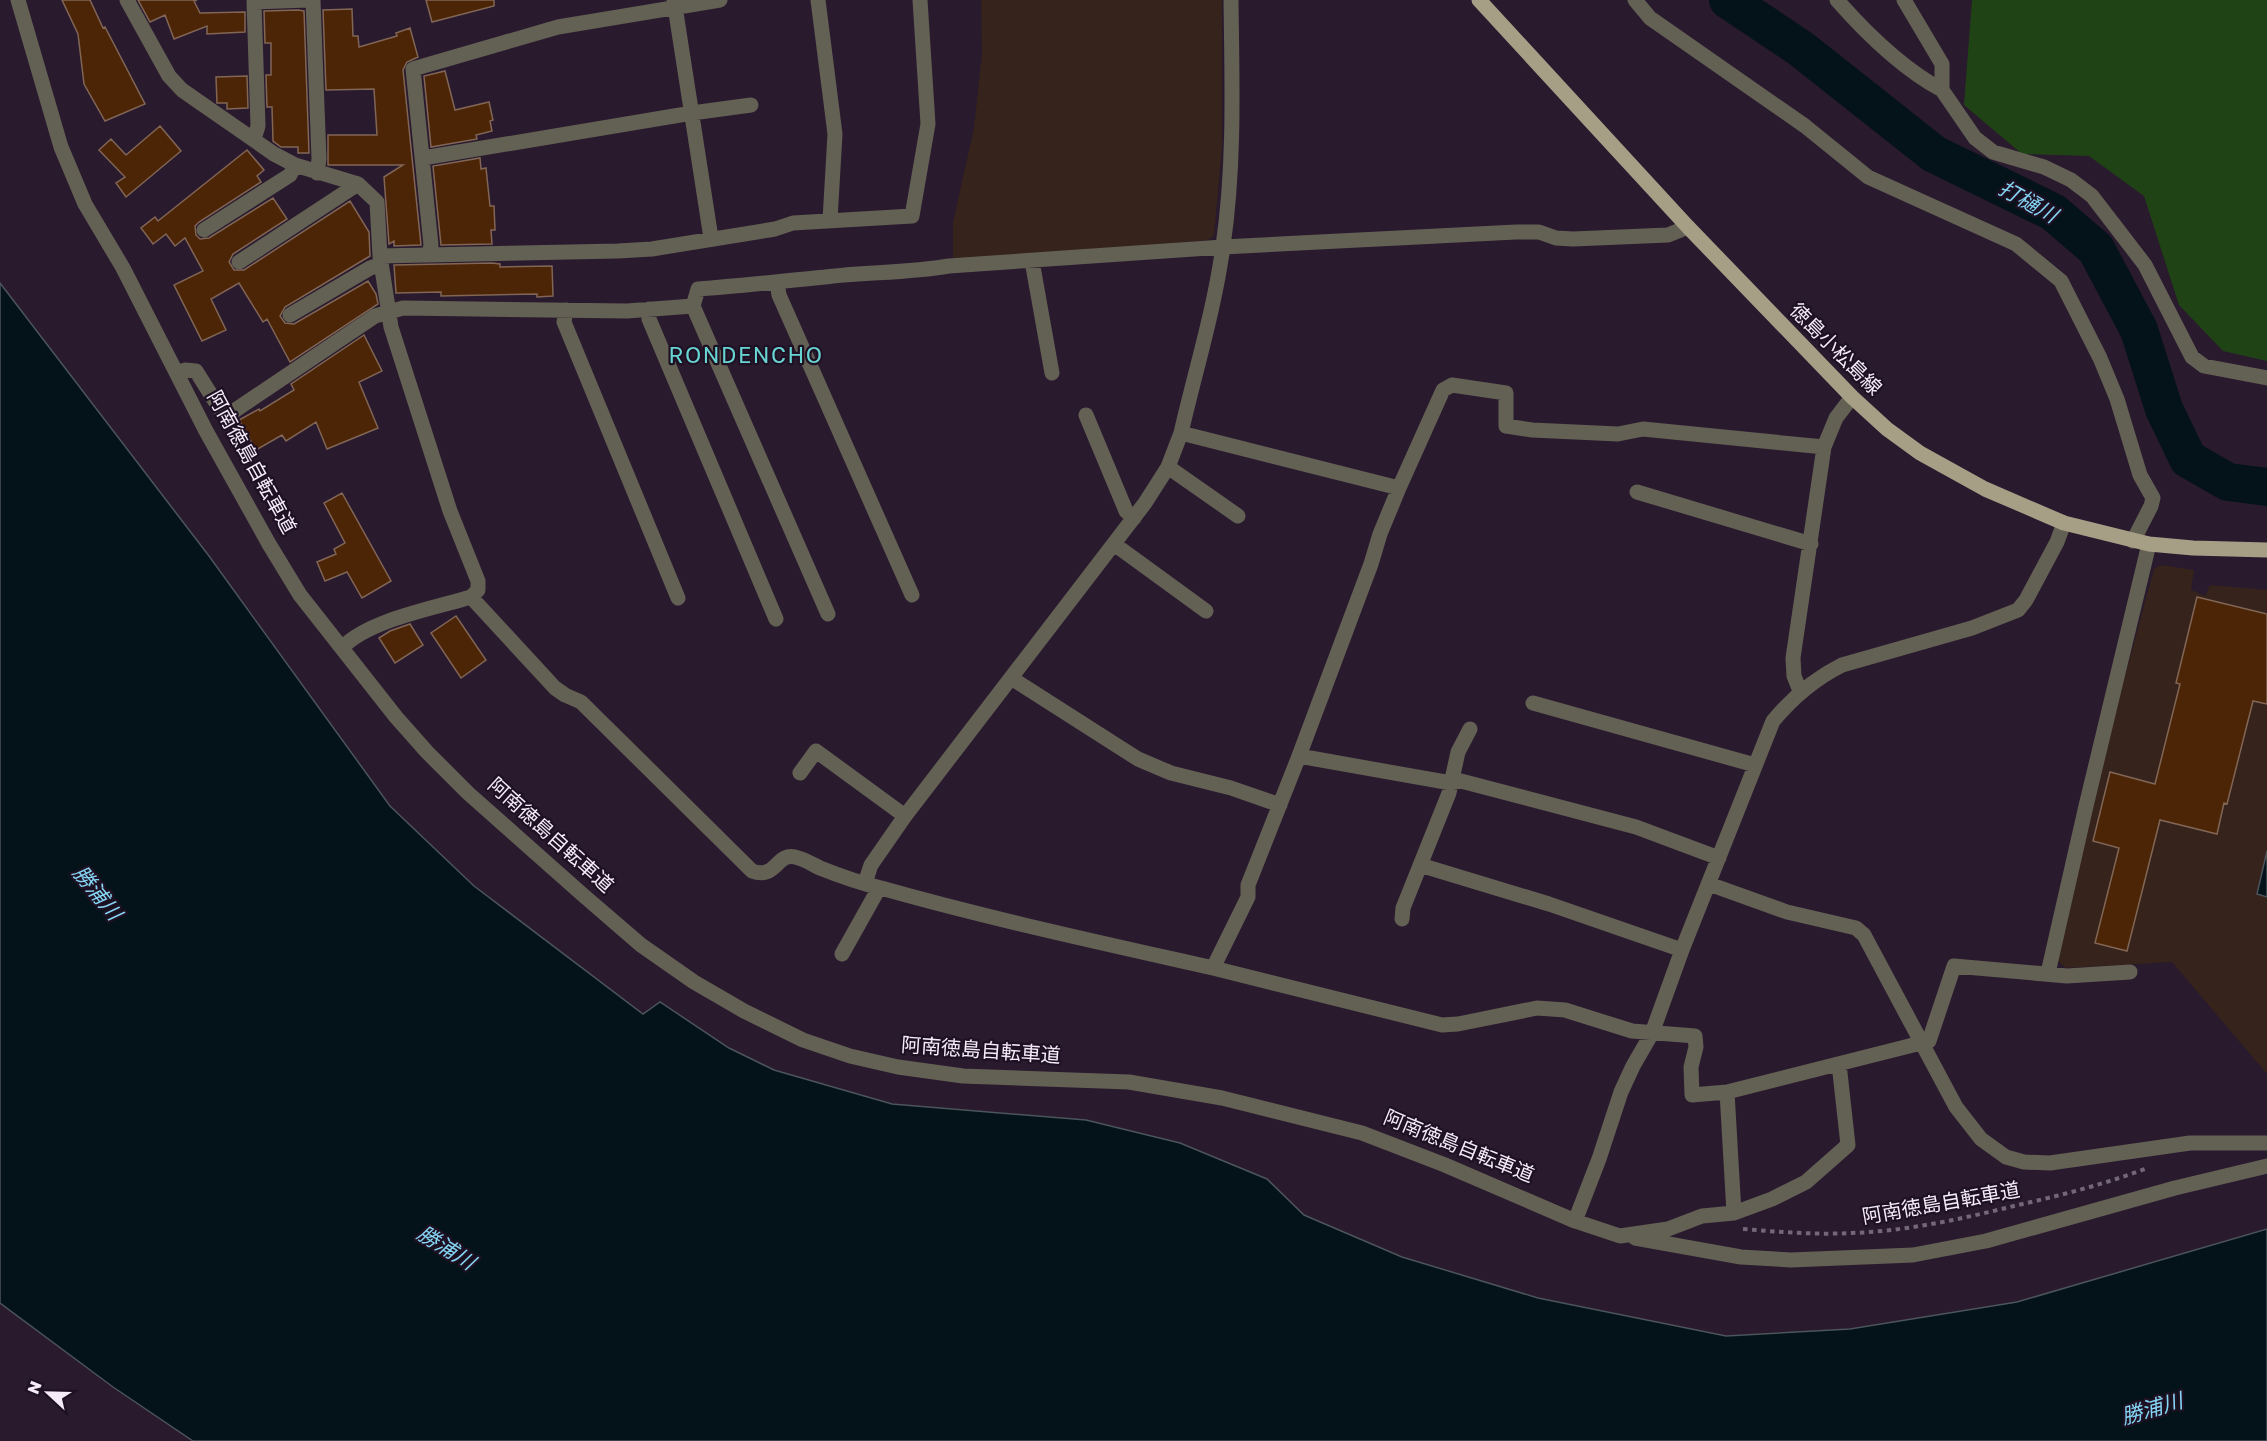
<svg xmlns="http://www.w3.org/2000/svg" width="2267" height="1441" font-family="'Golos Text','Noto Sans JP',sans-serif">
<style>
.education{fill:#35231c}
.green{fill:#204316}
.water{fill:#041319;stroke:#4c545c;stroke-width:1.5}
.lines{fill:none;stroke-linecap:round;stroke-linejoin:round}
.river{stroke:#041319;stroke-width:38}
.building{fill:#4c2406;stroke:#816656;stroke-width:1.5}
.path{stroke:#746779;stroke-width:4;stroke-dasharray:4.5 4.5;stroke-linecap:butt}
.minor{stroke:#636054;stroke-width:15}
.major{stroke:#a69f86;stroke-width:15}
.labels{text-anchor:middle;stroke-width:4.5;stroke-linejoin:round;paint-order:stroke}
.street-label{font-size:20px;fill:#f5ebf9;stroke:#1f1124}
.water-label{font-size:21px;font-style:italic;fill:#84d6f4;stroke:#1f1124}
.quarter-label{font-size:22px;letter-spacing:1.5px;fill:#68d5d3;stroke:#1f1124}
</style>
<rect width="100%" height="100%" fill="#291a2e"/>
<path class="education" d="M 981,0 L 1222,0 L 1222,147 L 1214,236 L 1208,240 L 953,261 L 953,222 L 974,128 L 982,53 Z
M 2161,565 L 2194,570 L 2191,590 L 2205,596 L 2210,585 L 2267,590 L 2267,1074 L 2172,962 L 2066,968 L 2058,961 L 2102,761 L 2154,569 Z"/>
<path class="green" d="M 1972,0 L 2267,0 L 2267,361 L 2223,351 L 2179,305 L 2144,196 L 2089,156 L 2022,154 L 1964,105 Z"/>
<path class="water" d="M 0,283 L 209,556 L 390,806 L 474,886 L 643,1014 L 660,1002 L 729,1048 L 774,1070 L 892,1104 L 1086,1120 L 1180,1143 L 1267,1179 L 1304,1215 L 1402,1257 L 1538,1298 L 1726,1336 L 1850,1329 L 2017,1302 L 2267,1229 L 2267,1441 L 193,1441 L 113,1387 L 0,1303 Z
M 2267,851 L 2267,897 L 2257,894 Z"/>
<g class="lines">
<path class="river" d="M 1728,0 L 1800,48 L 1934,154 L 2053,212 L 2096,249 L 2139,330 L 2164,409 L 2188,459 L 2228,482 L 2267,487"/>
</g>
<path class="building" d="M 62,0 L 90,0 L 103,28 L 105,27 L 145,104 L 105,121 L 84,84 L 78,34 Z
M 138,0 L 197,0 L 194,1 L 200,13 L 245,12 L 245,32 L 207,34 L 207,26 L 174,39 L 165,15 L 150,22 Z
M 426,0 L 494,0 L 494,6 L 432,22 Z
M 352,9 L 353,36 L 358,36 L 359,47 L 397,36 L 396,33 L 410,28 L 418,57 L 407,62 L 403,70 L 421,245 L 394,246 L 394,241 L 389,244 L 384,177 L 403,165 L 328,165 L 328,135 L 377,135 L 374,89 L 326,90 L 323,10 Z
M 298,10 L 304,11 L 309,153 L 298,153 L 298,147 L 281,147 L 273,141 L 272,107 L 267,107 L 266,75 L 271,75 L 271,43 L 265,43 L 264,11 Z
M 445,71 L 455,110 L 489,102 L 493,120 L 490,121 L 492,131 L 476,135 L 477,139 L 431,147 L 424,76 Z
M 247,76 L 248,108 L 227,109 L 227,103 L 217,103 L 216,77 Z
M 160,126 L 181,151 L 126,197 L 116,183 L 125,177 L 99,150 L 111,139 L 126,155 Z
M 247,150 L 264,170 L 257,176 L 261,182 L 199,222 L 195,226 L 196,235 L 200,239 L 209,238 L 273,198 L 287,219 L 233,254 L 229,262 L 234,270 L 244,270 L 350,201 L 369,232 L 370,256 L 285,307 L 280,316 L 285,323 L 294,324 L 368,281 L 376,294 L 378,304 L 290,362 L 267,319 L 263,322 L 239,283 L 211,299 L 226,330 L 202,341 L 174,285 L 203,271 L 185,238 L 175,246 L 166,234 L 153,244 L 141,228 L 155,217 L 158,221 Z
M 480,158 L 481,169 L 486,168 L 490,206 L 494,206 L 495,230 L 491,230 L 492,244 L 441,245 L 433,166 Z
M 492,263 L 500,264 L 500,267 L 552,266 L 553,296 L 537,297 L 537,294 L 441,296 L 441,292 L 396,293 L 394,265 Z
M 364,335 L 382,371 L 359,382 L 378,428 L 327,449 L 316,422 L 286,441 L 282,435 L 256,450 L 239,420 L 259,409 L 260,411 L 294,390 L 291,384 Z
M 342,493 L 391,581 L 362,598 L 347,572 L 325,581 L 317,562 L 336,554 L 334,549 L 345,543 L 324,503 Z
M 2197,597 L 2267,614 L 2267,704 L 2253,701 L 2227,804 L 2224,803 L 2217,834 L 2160,820 L 2127,951 L 2095,943 L 2119,848 L 2093,841 L 2110,772 L 2155,784 L 2180,684 L 2176,683 Z
M 456,616 L 486,660 L 461,678 L 431,633 Z
M 410,624 L 423,645 L 395,663 L 379,638 L 390,631 Z"/>
<g class="lines">
<path class="path" d="M 1743,1229 C 1780,1232 1816,1235 1852,1233 C 1907,1231 1961,1219 2014,1206 C 2058,1196 2102,1185 2145,1169"/>
<path class="minor" d="M 18,0 L 61,147 L 85,204 L 123,268 L 206,431 L 269,544 L 300,595 L 396,717 L 427,752 L 468,793 L 583,895 L 641,945 L 694,982 L 744,1011 L 803,1040 L 850,1056 L 898,1067 L 963,1076 L 1129,1082 L 1222,1098 L 1362,1133 L 1445,1165 L 1575,1221 L 1620,1236 L 1668,1229 L 1702,1216 L 1734,1213 L 1772,1199 L 1806,1182 L 1848,1145 L 1839,1064
M 127,0 L 169,76 L 182,90 L 274,154 L 295,165 L 358,184 L 377,202 L 380,256 L 391,327 L 450,511 L 478,581 L 478,590 L 471,597 L 555,688 L 565,695 L 581,702 L 752,871 C 776,880 777,852 795,857 C 804,859 812,864 820,868 C 840,876 860,883 881,888 C 991,919 1102,943 1213,968 L 1248,897 L 1248,885 L 1299,756 L 1451,783 L 1461,781 L 1636,827 L 1719,858
M 313,0 L 319,159 L 317,173
M 674,0 L 711,238
M 818,0 L 835,134 L 830,220
M 1231,0 C 1232,82 1235,164 1223,246 C 1215,307 1195,372 1181,433 L 1399,488 L 1443,390 L 1452,385 L 1506,393 L 1506,426 L 1532,430 L 1618,434 L 1643,429 L 1824,447
M 1635,0 L 1650,18 L 1805,126 L 1868,177 L 2016,244 L 2061,281 L 2100,358 L 2117,399 L 2140,475 L 2153,498 L 2151,506 L 2133,541
M 1837,0 C 1866,33 1903,69 1942,90
M 1904,0 L 1942,64 L 1942,90 L 1975,138 L 1993,152 L 2044,167 L 2071,180 L 2092,196 L 2145,265 L 2192,357 L 2204,366 L 2267,378
M 254,139 L 258,126 L 254,2 L 308,0
M 423,158 L 692,113 L 751,105
M 204,230 L 290,175 L 295,165
M 429,255 L 431,245 L 413,69 L 558,27 L 720,0
M 380,256 L 618,251 L 652,249 L 775,229 L 793,223 L 912,216 L 928,124 L 920,0
M 1032,261 L 1052,373
M 239,262 L 358,184
M 777,283 L 779,295 L 912,595
M 693,306 L 828,614
M 649,309 L 649,319 L 776,619
M 566,310 L 564,322 L 678,598
M 290,315 L 370,268 L 381,264
M 177,373 L 185,370 L 196,371 L 220,409 L 231,413 L 375,316 L 403,308 L 627,311 L 693,306 L 698,289 C 741,286 783,281 825,277 C 867,272 907,273 949,266 L 1223,247 L 1516,232 L 1539,232 L 1556,238 L 1573,239 L 1668,235 L 1688,227
M 1086,415 L 1126,511 L 1134,518
M 1168,467 L 1238,516
M 1637,492 L 1811,544
M 1114,544 L 1206,611
M 343,647 C 369,620 435,608 471,597
M 1011,678 L 1138,759 L 1171,773 L 1231,788 L 1280,805
M 1800,691 L 1794,676 L 1793,658 L 1824,447 L 1836,418 L 1852,397
M 1533,703 L 1755,765
M 1299,756 L 1371,564 L 1380,534 L 1399,488
M 800,773 L 816,751 L 905,816
M 1420,865 L 1549,904 L 1682,950
M 865,883 L 871,865 L 905,816 L 1145,503 L 1168,467 L 1181,433
M 1709,884 L 1787,912 L 1856,928 L 1864,935 L 1956,1107 L 1981,1139 L 2006,1157 L 2024,1162 L 2050,1163 L 2190,1143 L 2267,1143
M 1402,919 L 1403,908 L 1449,793 L 1458,752 L 1470,729
M 842,954 L 879,888
M 1213,968 L 1442,1025 L 1458,1024 L 1537,1008 L 1565,1010 L 1632,1031 L 1695,1036 L 1696,1047 L 1691,1067 L 1692,1095 L 1727,1092 L 1929,1041 L 1954,966 L 2067,976 L 2130,972
M 2048,973 L 2086,806 L 2149,544
M 1727,1092 L 1734,1213
M 1575,1221 L 1599,1159 L 1621,1092 L 1633,1066 L 1652,1033 L 1682,950 L 1773,721 C 1793,697 1814,679 1842,665 L 1972,628 L 2018,610 L 2026,600 L 2057,542 L 2064,523
M 1635,1238 L 1741,1257 L 1791,1260 L 1913,1255 L 1986,1241 L 2175,1188 L 2267,1166"/>
<path class="major" d="M 1479,0 L 1688,227 L 1852,397 L 1887,429 L 1920,453 L 1985,489 L 2064,523 L 2149,544 L 2193,548 L 2267,550"/>
</g>
<g class="labels">
<g class="street-label">
<text transform="translate(1836 349) rotate(45)" y="7">徳島小松島線</text>
<text transform="translate(252 462) rotate(61)" y="7">阿南徳島自転車道</text>
<text transform="translate(551 835) rotate(42)" y="7">阿南徳島自転車道</text>
<text transform="translate(981 1050) rotate(4)" y="7">阿南徳島自転車道</text>
<text transform="translate(1459 1146) rotate(22)" y="7">阿南徳島自転車道</text>
<text transform="translate(1941 1203) rotate(-10)" y="7">阿南徳島自転車道</text>
</g>
<g class="water-label">
<text transform="translate(2028 202) rotate(29)" y="7">打樋川</text>
<text transform="translate(97 893) rotate(51)" y="7">勝浦川</text>
<text transform="translate(446 1248) rotate(32)" y="7">勝浦川</text>
<text transform="translate(2152 1409) rotate(-16)" y="7">勝浦川</text>
</g>
<g class="quarter-label">
<text x="746" y="363">RONDENCHO</text>
</g>
</g>
<g transform="translate(48 1393) rotate(292)" stroke="#1f1124" stroke-width="4.5" paint-order="stroke">
<path d="M0-4.5L10 22L0 15L-10 22Z" fill="#f5ebf9"/>
<text y="-9" font-size="16" font-weight="bold" text-anchor="middle" fill="#f5ebf9">N</text>
</g>
</svg>
